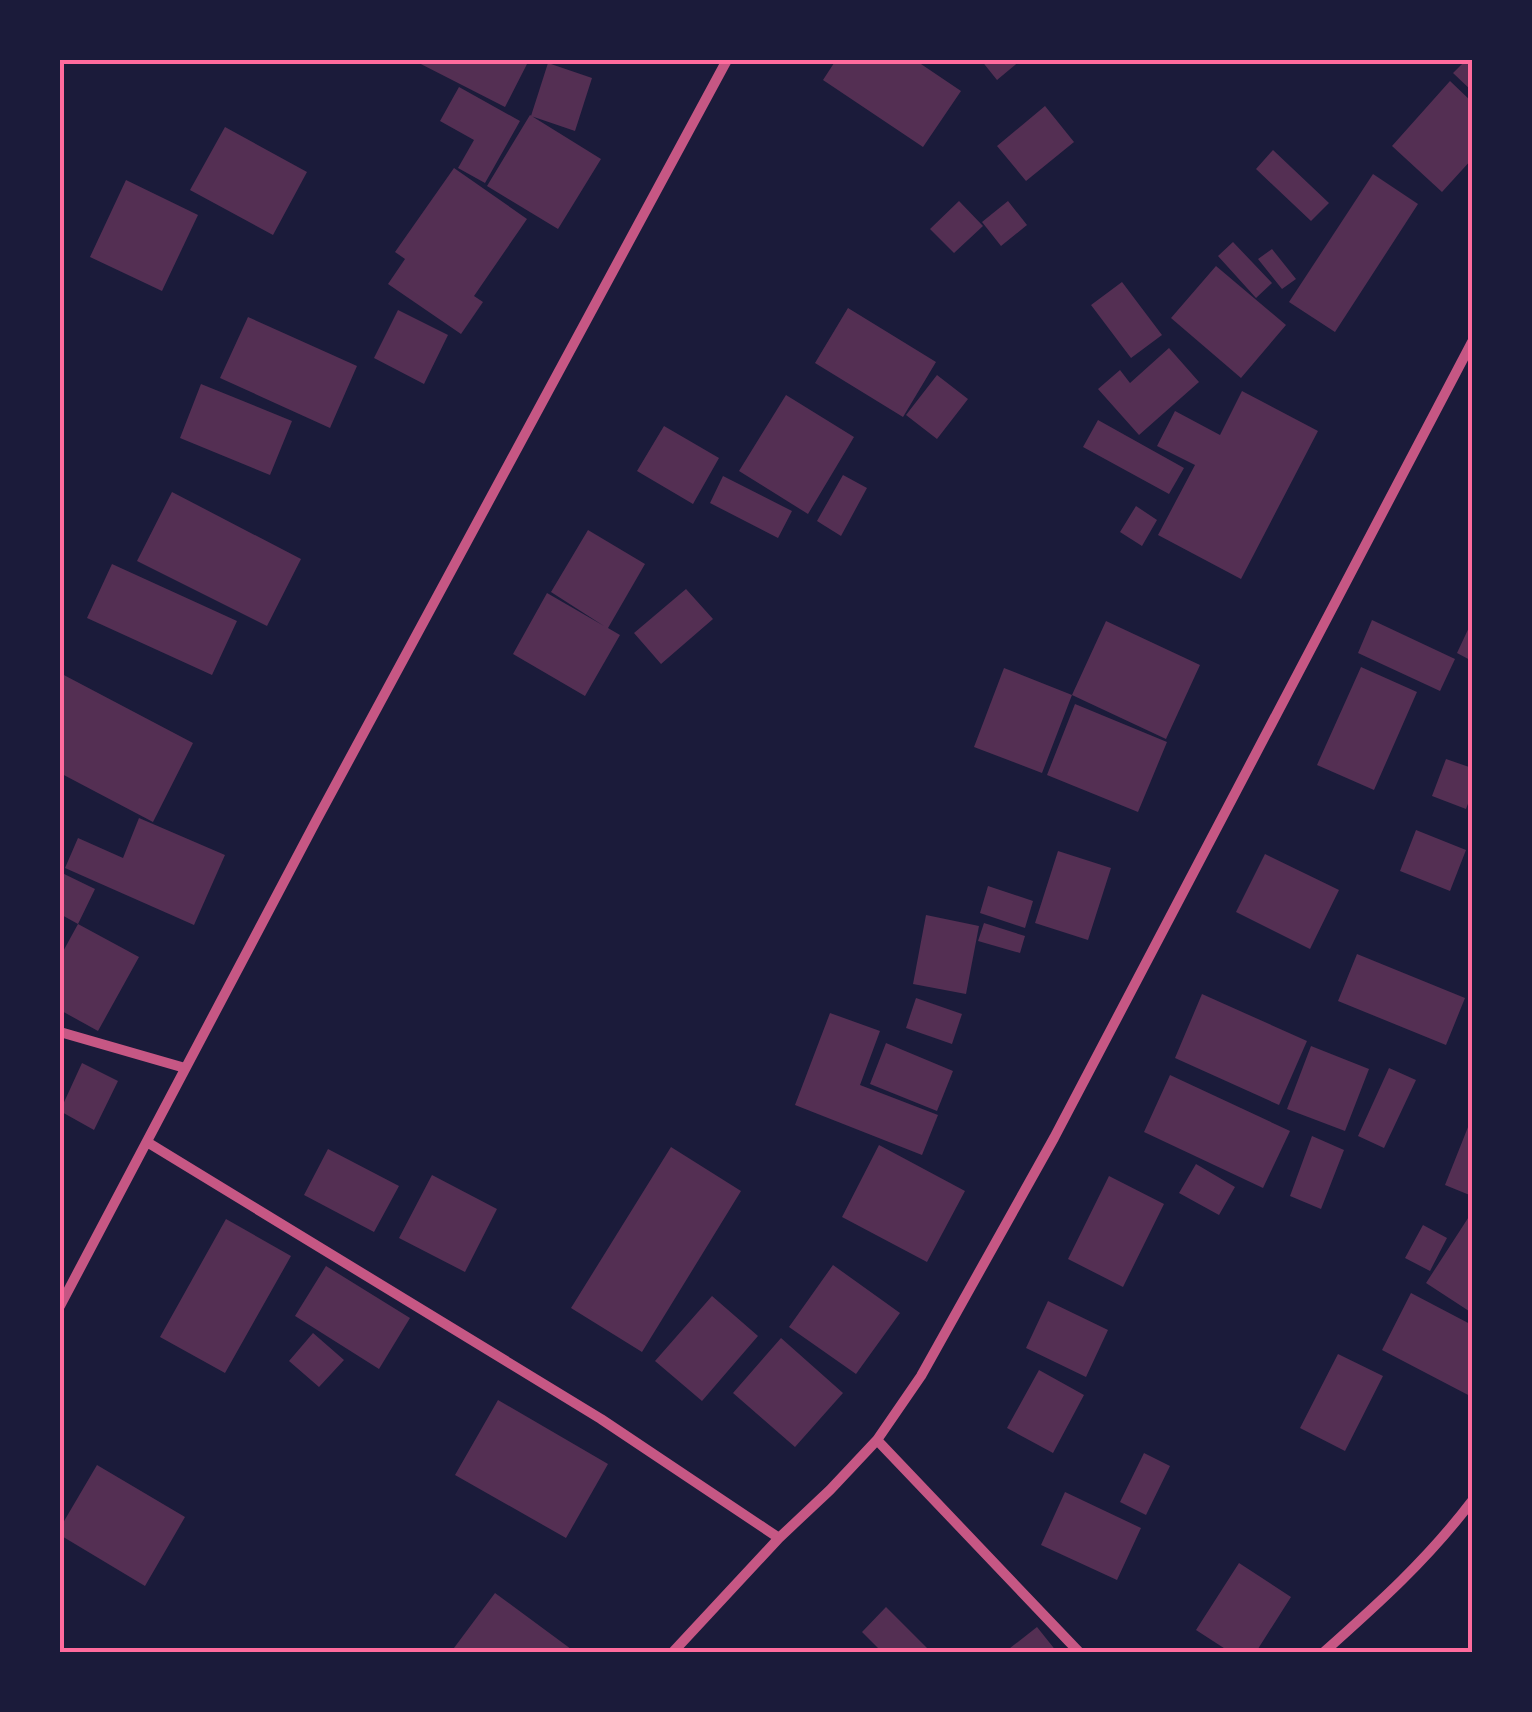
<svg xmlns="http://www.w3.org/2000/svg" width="1532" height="1712" font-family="Signika,sans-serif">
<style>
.building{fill:#542f53}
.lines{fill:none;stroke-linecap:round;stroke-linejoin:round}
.minor{stroke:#c65784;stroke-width:10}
.neatline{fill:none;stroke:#ff6b9d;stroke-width:4}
</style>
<rect width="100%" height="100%" fill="#1b1b3a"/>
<path class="building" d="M 413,60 L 518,60 L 527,64 L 505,107 Z
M 836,60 L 915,60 L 961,91 L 923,147 L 823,80 Z
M 981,60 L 1021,60 L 997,80 Z
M 1466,60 L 1472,60 L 1472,91 L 1453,73 Z
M 548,63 L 592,78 L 575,131 L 531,116 Z
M 1450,81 L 1472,102 L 1472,159 L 1442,192 L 1392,146 Z
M 459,87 L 520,121 L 485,183 L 458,168 L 474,140 L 440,121 Z
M 1045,106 L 1074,142 L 1026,181 L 997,146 Z
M 530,115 L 601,159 L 558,229 L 487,186 Z
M 225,127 L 307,172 L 273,235 L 190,190 Z
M 1273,150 L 1329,203 L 1311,221 L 1256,169 Z
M 454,168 L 527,219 L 474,296 L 483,302 L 461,334 L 388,284 L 405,259 L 395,252 Z
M 1373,174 L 1418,204 L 1335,332 L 1289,302 Z
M 126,180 L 198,215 L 162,291 L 90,257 Z
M 959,201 L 983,226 L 954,253 L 930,229 Z
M 1008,201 L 1027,225 L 1001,246 L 982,222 Z
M 1233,242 L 1272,283 L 1256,298 L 1218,256 Z
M 1272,249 L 1296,279 L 1282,289 L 1258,259 Z
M 1216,266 L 1286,325 L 1241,378 L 1171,318 Z
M 1122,282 L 1162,335 L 1131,358 L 1091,305 Z
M 848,308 L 936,362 L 903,417 L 815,363 Z
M 398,310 L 448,335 L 424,384 L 374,358 Z
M 248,317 L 357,366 L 330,428 L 220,378 Z
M 1169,348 L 1199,382 L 1139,435 L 1098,389 L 1120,370 L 1130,383 Z
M 937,375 L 968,399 L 937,439 L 906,415 Z
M 201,384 L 292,421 L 270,475 L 180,438 Z
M 1242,391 L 1318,431 L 1241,579 L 1158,535 L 1195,465 L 1157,446 L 1175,411 L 1220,435 Z
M 786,395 L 854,437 L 808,514 L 739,471 Z
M 1098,420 L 1184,468 L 1169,494 L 1083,447 Z
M 664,426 L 719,458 L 693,504 L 637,471 Z
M 843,475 L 867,488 L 841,536 L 817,521 Z
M 723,476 L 792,511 L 778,538 L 710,503 Z
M 172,492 L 301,559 L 267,626 L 137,561 Z
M 1136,506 L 1157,520 L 1142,546 L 1120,532 Z
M 588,530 L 645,564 L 608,628 L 620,635 L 585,696 L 513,654 L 547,593 L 604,626 L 551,592 Z
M 112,564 L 237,621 L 212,675 L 87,618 Z
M 686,589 L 713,619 L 661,664 L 634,633 Z
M 1372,620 L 1455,659 L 1440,691 L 1358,653 Z
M 1106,621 L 1200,665 L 1166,739 L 1072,695 L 1042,773 L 974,747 L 1004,668 L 1072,695 Z
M 1472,621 L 1472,661 L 1457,653 Z
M 1361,667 L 1417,692 L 1374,790 L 1317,765 Z
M 60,673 L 193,743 L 153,822 L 60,773 Z
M 1075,704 L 1167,742 L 1138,812 L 1047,775 Z
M 1446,759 L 1472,768 L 1472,793 L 1466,809 L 1432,796 Z
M 139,818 L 225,855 L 194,925 L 65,868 L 78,838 L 123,858 Z
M 1416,830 L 1466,850 L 1450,891 L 1400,871 Z
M 1058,851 L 1111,868 L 1088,940 L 1035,923 Z
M 1265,854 L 1339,890 L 1310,949 L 1236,912 Z
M 60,872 L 95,889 L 78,924 L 60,914 Z
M 988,886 L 1033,901 L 1025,928 L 980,913 Z
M 926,915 L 979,926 L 966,994 L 913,984 Z
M 984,923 L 1025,936 L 1020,953 L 978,941 Z
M 78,924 L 139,957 L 98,1031 L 60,1010 L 60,957 Z
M 1357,954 L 1465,998 L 1446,1045 L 1338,1001 Z
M 1202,994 L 1307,1041 L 1279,1105 L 1175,1058 Z
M 916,998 L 962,1014 L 952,1044 L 906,1028 Z
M 830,1013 L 880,1031 L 860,1085 L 938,1115 L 922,1155 L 795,1105 Z
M 886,1043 L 953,1071 L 937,1111 L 870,1084 Z
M 1311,1046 L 1369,1069 L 1345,1131 L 1287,1109 Z
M 82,1063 L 118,1081 L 94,1130 L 60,1111 Z
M 1389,1068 L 1416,1080 L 1384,1148 L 1358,1136 Z
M 1170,1075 L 1290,1131 L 1263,1188 L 1144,1132 Z
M 1472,1117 L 1472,1196 L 1445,1185 Z
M 1312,1136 L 1344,1150 L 1321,1209 L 1290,1196 Z
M 879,1145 L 965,1191 L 927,1262 L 842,1217 Z
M 671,1147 L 741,1191 L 642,1352 L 571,1308 Z
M 328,1149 L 399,1186 L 374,1232 L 304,1195 Z
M 1196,1164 L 1235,1187 L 1219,1215 L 1179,1193 Z
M 432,1175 L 497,1209 L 465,1272 L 399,1238 Z
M 1109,1176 L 1164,1204 L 1123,1287 L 1068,1259 Z
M 1472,1212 L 1472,1313 L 1426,1283 Z
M 226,1219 L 291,1256 L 225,1373 L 160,1337 Z
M 1423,1225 L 1447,1238 L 1430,1271 L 1405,1258 Z
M 833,1265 L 900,1313 L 856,1374 L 789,1327 Z
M 326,1266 L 410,1318 L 379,1369 L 295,1316 Z
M 1411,1293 L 1472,1325 L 1472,1397 L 1382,1350 Z
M 712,1296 L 758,1336 L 702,1401 L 655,1361 Z
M 1048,1301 L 1108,1330 L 1086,1377 L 1026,1348 Z
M 313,1333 L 344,1360 L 319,1387 L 289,1361 Z
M 781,1338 L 843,1393 L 795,1447 L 733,1393 Z
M 1338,1354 L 1383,1376 L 1345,1451 L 1300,1428 Z
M 1039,1370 L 1084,1395 L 1053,1453 L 1007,1428 Z
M 498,1400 L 608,1464 L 566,1538 L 455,1475 Z
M 1144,1453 L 1170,1466 L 1146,1515 L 1120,1502 Z
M 97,1465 L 185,1517 L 145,1586 L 60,1535 L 60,1528 Z
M 1065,1492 L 1141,1528 L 1117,1580 L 1041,1545 Z
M 1239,1563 L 1291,1597 L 1256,1652 L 1230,1652 L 1196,1630 Z
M 495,1593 L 575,1652 L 451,1652 Z
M 886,1607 L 931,1652 L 882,1652 L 862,1632 Z
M 1037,1627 L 1057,1652 L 1005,1652 Z"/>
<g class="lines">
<path class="minor" d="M 60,1032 L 185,1068
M 147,1142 L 601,1419 L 779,1538
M 60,1306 L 316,821 L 727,60
M 877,1440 L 1079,1652
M 673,1652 L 779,1538 L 830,1490 L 877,1440 L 921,1376 L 1054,1138 L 1472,342
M 1324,1652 C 1379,1603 1427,1560 1472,1501"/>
</g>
<rect width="1532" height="1712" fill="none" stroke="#1b1b3a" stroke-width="125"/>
<rect x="62" y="62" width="1408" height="1588" class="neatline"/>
</svg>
